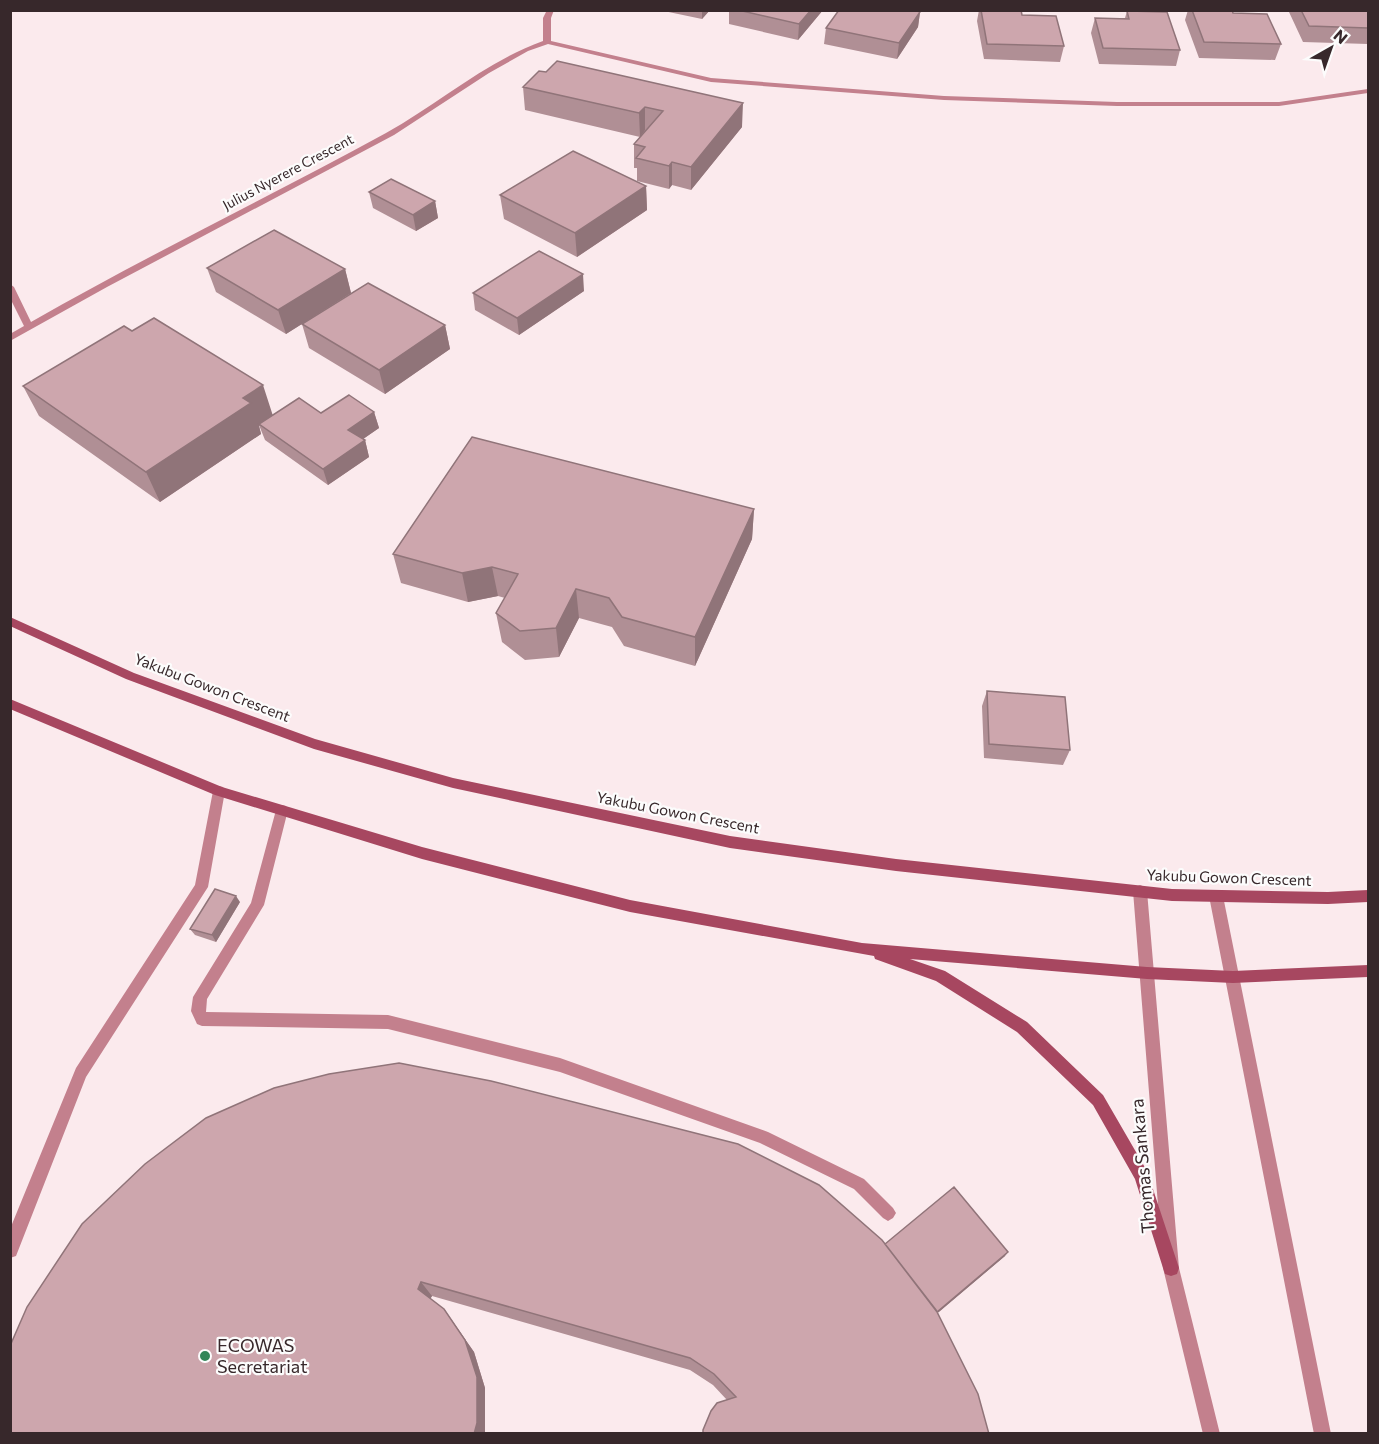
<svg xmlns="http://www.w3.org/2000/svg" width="1379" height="1444" font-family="Commissioner,sans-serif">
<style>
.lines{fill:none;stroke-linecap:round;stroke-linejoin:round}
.lane{fill:#c3808d;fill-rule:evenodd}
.street{fill:#c3808d;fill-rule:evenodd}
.secondary{fill:#a74760;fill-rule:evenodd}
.wall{fill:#b08f95}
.shaded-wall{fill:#907479}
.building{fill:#cda6ad;stroke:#907479;stroke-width:1.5}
.poi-dot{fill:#318558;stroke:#fcfcfc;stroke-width:2}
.labels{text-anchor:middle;stroke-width:4.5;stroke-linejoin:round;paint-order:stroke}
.far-street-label{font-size:14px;fill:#37282b;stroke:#fcfcfc}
.street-label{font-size:15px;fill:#37282b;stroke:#fcfcfc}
.near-street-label{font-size:18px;fill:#37282b;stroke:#fcfcfc}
.near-poi-label{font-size:18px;fill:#37282b;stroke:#fcfcfc;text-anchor:start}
</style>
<rect width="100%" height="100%" fill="#fbeaed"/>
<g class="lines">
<path class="lane" d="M 219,786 L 223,787 L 225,791 L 208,887 L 86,1077 L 16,1256 L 10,1258 L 10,1229 L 76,1068 L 195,885 L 213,791 L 215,787 Z
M 282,805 L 286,806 L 288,810 L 264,905 L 207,999 L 206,1012 L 388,1015 L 560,1058 L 768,1132 L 864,1179 L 893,1208 L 896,1213 L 893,1218 L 888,1221 L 883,1218 L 854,1189 L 760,1143 L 560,1072 L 388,1029 L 202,1026 L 197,1024 L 191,1011 L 193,997 L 251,903 L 276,810 L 278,806 Z"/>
<path class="street" d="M 547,10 L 554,10 L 551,18 L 551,41 L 711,78 L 944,96 L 1117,102 L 1279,102 L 1368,89 L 1368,93 L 1279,106 L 1117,106 L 944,100 L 711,82 L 548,44 L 528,51 L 489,73 L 394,135 L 107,287 L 10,341 L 10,334 L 24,326 L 10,298 L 10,284 L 14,287 L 31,322 C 148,255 269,197 386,133 C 440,103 485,62 543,41 L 543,18 Z
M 1140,885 L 1145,887 L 1147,891 L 1179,1268 L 1220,1434 L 1203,1434 L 1163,1268 L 1133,891 L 1135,887 Z
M 1216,890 L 1221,892 L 1223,896 L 1331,1434 L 1314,1434 L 1209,896 L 1211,892 Z"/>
<path class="secondary" d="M 10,617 L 134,673 L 315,739 L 453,778 L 730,836 L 896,859 L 1172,889 L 1328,892 L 1368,890 L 1368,902 L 1328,904 L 1172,901 L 896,871 L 730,848 L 453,788 L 314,749 L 126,679 L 10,626 Z
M 10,699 L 222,787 L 422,847 L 630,900 L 862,943 L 1147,967 L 1233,971 L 1368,965 L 1368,977 L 1233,983 L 1147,979 L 910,959 L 945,971 L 1027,1022 L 1103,1095 L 1147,1171 L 1179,1268 L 1177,1274 L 1171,1276 L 1165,1274 L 1163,1268 L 1135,1179 L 1093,1105 L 1017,1032 L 936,981 L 875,959 L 874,956 L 630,912 L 422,859 L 215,795 L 10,709 Z"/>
</g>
<path class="wall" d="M 659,10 L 710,10 L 702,19 Z
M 729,10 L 823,10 L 798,40 L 729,24 Z
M 979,10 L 1021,10 L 1022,15 L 1064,46 L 1060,62 L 984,59 L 977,21 Z
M 1188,10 L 1232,10 L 1233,13 L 1281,44 L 1275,60 L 1199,58 L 1185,20 Z
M 1289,10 L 1368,10 L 1368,44 L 1303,42 L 1289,12 Z
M 1127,11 L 1180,50 L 1176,66 L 1099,64 L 1091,33 L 1095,18 L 1125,18 Z
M 920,12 L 918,27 L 897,59 L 824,44 L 826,28 Z
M 539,71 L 742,127 L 691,190 L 672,185 L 669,189 L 637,181 L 637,168 L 634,168 L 634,144 L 640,137 L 525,110 L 523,87 Z
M 646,186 L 647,210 L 577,257 L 504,219 L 500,195 Z
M 369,192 L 435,201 L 438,218 L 416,231 L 373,208 Z
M 207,268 L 345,269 L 351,293 L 286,334 L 216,292 Z
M 584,291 L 519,335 L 475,310 L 473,293 Z
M 302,324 L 445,325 L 450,349 L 385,394 L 309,348 Z
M 23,386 L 273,415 L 374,412 L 379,428 L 363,439 L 365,440 L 369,457 L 328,485 L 265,440 L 259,425 L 259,426 L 261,434 L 160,502 L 39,416 Z
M 754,509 L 752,539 L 695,666 L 624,646 L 612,627 L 579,618 L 559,657 L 525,660 L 502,642 L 496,613 L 505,598 L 498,596 L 468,602 L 401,583 L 393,554 Z
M 987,691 L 1070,750 L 1063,765 L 984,758 L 982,706 Z
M 240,902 L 216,942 L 195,935 L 190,929 Z
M 885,1244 L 1005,1256 L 937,1313 L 989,1434 L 703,1434 L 703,1430 L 727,1400 L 713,1385 L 690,1370 L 432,1296 L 430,1299 L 444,1309 L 474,1352 L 485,1388 L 485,1434 L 10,1434 L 27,1307 Z"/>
<path class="shaded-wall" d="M 702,10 L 710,10 L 702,19 Z
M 811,10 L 823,10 L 798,40 L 799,24 Z
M 920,12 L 918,27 L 897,59 L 899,43 Z
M 743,103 L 742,127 L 691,190 L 691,167 Z
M 645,107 L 645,130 L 640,137 L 639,113 Z
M 672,162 L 672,185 L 669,189 L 669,166 Z
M 646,186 L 647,210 L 577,257 L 575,233 Z
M 435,201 L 438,218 L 416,231 L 413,215 Z
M 345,269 L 351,293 L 286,334 L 278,310 Z
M 583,274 L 584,291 L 519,335 L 517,318 Z
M 445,325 L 450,349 L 385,394 L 379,370 Z
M 263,385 L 273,416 L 259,426 L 261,434 L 160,502 L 146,472 L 243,398 Z
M 374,412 L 379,428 L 353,446 L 348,430 Z
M 365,440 L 369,457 L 328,485 L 323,469 Z
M 754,509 L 752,539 L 695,666 L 695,637 Z
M 492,567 L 498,596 L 468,602 L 462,573 Z
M 576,589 L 579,618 L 559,657 L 556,628 Z
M 236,896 L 240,902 L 216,942 L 212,935 Z
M 1008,1252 L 1005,1256 L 926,1323 L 928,1319 Z
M 421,1282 L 432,1296 L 428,1303 L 418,1289 Z
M 444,1309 L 474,1352 L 485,1388 L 485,1434 L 474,1434 Z"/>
<path class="building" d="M 738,10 L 811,10 L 799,24 Z
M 839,10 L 914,10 L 920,12 L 899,43 L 826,28 Z
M 981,10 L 1021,10 L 1022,15 L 1056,16 L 1064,46 L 987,44 Z
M 1192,10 L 1232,10 L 1233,13 L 1267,14 L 1281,44 L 1204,42 Z
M 1301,10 L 1368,10 L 1368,28 L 1309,26 Z
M 1127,11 L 1167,12 L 1180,50 L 1103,48 L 1095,18 L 1129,19 Z
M 557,61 L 743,103 L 691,167 L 672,162 L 669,166 L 636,158 L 645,147 L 634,144 L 663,111 L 645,107 L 639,113 L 523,87 L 539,71 L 546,72 Z
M 573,151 L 646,186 L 575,233 L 500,195 Z
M 391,179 L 435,201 L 413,215 L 369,192 Z
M 274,230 L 345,269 L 278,310 L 207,268 Z
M 539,251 L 583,274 L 517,318 L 473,293 Z
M 368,283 L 445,325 L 379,370 L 302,324 Z
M 154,318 L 263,385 L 243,398 L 251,403 L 146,472 L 23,386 L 124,326 L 132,331 Z
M 349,395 L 374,412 L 348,430 L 365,440 L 323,469 L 259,424 L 299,398 L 321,413 Z
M 472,437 L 754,509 L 695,637 L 622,617 L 609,598 L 576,589 L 556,628 L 520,631 L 496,613 L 518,574 L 492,567 L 462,573 L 393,554 Z
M 987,691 L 1065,697 L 1070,750 L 989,744 Z
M 215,889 L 236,896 L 212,935 L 190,929 Z
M 399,1063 L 491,1081 L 738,1144 L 819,1185 L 882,1240 L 936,1310 L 978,1394 L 989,1434 L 703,1434 L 703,1430 L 711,1411 L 717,1403 L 736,1397 L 714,1374 L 690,1358 L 421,1282 L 418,1289 L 444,1309 L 465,1340 L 477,1377 L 477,1423 L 474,1434 L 10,1434 L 10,1346 L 27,1307 L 82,1224 L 145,1164 L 206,1118 L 274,1088 L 329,1074 Z
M 954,1187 L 1008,1252 L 937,1312 L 885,1244 Z"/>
<circle class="poi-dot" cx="205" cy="1356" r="6"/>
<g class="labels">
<g class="far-street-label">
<text transform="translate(288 172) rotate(-28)" y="5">Julius Nyerere Crescent</text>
</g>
<g class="street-label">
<text transform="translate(212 688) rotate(21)" y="5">Yakubu Gowon Crescent</text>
<text transform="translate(678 813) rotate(11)" y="5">Yakubu Gowon Crescent</text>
<text transform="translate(1229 878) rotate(2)" y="5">Yakubu Gowon Crescent</text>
</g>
<g class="near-street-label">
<text transform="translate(1143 1166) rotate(-95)" y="6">Thomas Sankara</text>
</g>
<g class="near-poi-label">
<text x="217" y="1352">ECOWAS<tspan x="217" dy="21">Secretariat</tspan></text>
</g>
</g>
<rect width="1379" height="1444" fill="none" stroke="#37282b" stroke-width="24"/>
<g transform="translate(1331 48) rotate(40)" stroke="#fcfcfc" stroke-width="4.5" paint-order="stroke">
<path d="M0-4.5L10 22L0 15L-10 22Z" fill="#37282b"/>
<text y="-9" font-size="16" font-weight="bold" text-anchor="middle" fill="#37282b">N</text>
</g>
</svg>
